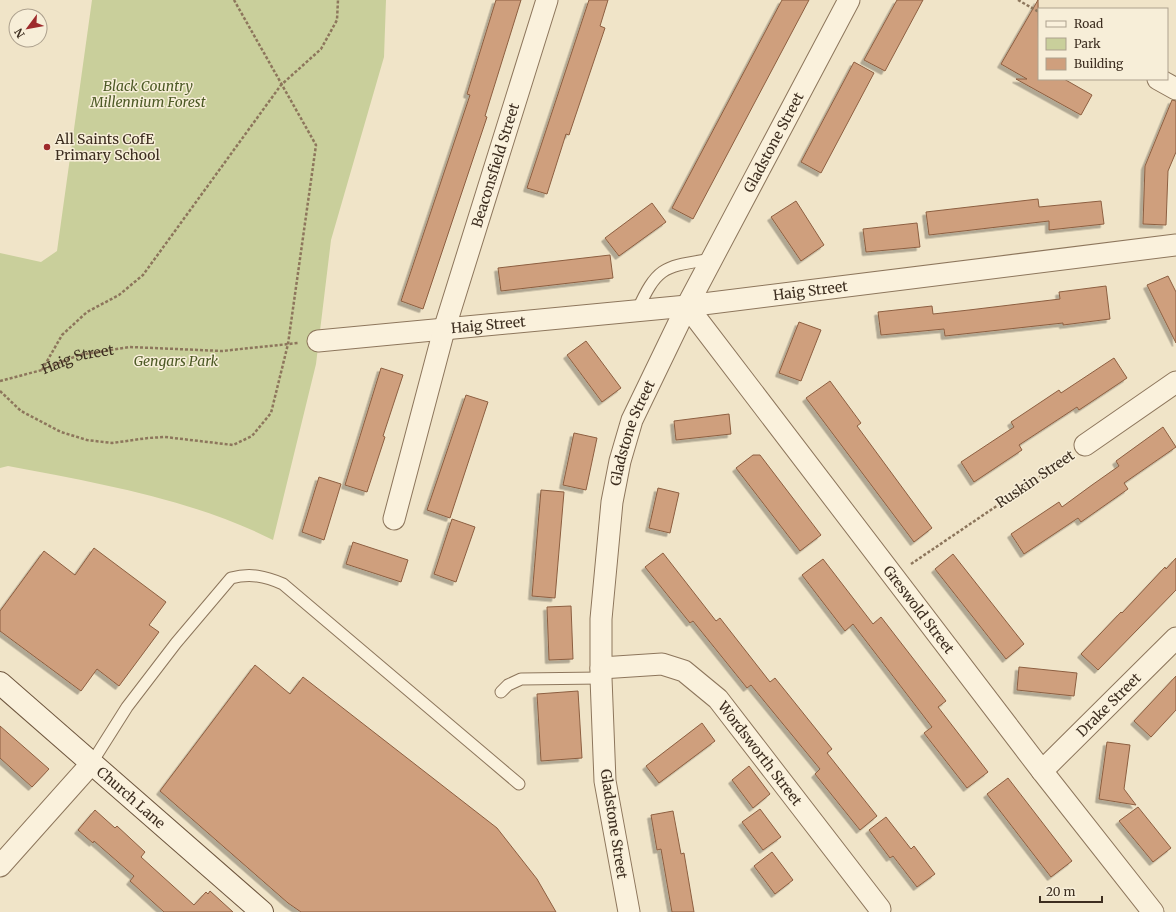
<svg xmlns="http://www.w3.org/2000/svg" width="1176" height="912" font-family="Merriweather,serif">
<style>
.green{fill:#c9cf9b}
.building{fill:#cf9f7d;stroke:#8d5f41;filter:url(#shadow)}
.lines{fill:none;stroke-linecap:round;stroke-linejoin:round}
.service-casing{stroke:#8d765c;stroke-width:13}
.minor-casing{stroke:#8d765c;stroke-width:23}
.secondary-casing{stroke:#6f573f;stroke-width:24}
.path{stroke:#8d765c;stroke-width:2.5;stroke-dasharray:3 2;stroke-linecap:butt}
.service{stroke:#faf1dc;stroke-width:11}
.minor{stroke:#faf1dc;stroke-width:21}
.secondary{stroke:#faf1dc;stroke-width:22}
.poi-dot{fill:#9e2a2b;stroke:#f7eed8;stroke-width:1.5}
.labels{text-anchor:middle;stroke-width:3;stroke-linejoin:round;paint-order:stroke}
.park-label{font-size:14px;font-style:italic;fill:#4d5a26;stroke:#f7eed8}
.poi-label{font-size:14px;fill:#3d2e20;stroke:#f7eed8;text-anchor:start}
.street-label{font-size:14px;fill:#3d2e20;stroke:#f7eed8}
</style>
<defs>
<filter id="shadow"><feDropShadow dx="-3.5" dy="3.5" stdDeviation="0" flood-color="#0004"/></filter>
</defs>
<rect width="100%" height="100%" fill="#f0e4c8"/>
<path class="green" d="M 92,0 L 386,0 L 384,57 L 331,240 L 316,364 L 273,540 C 192,499 97,483 8,466 L 0,468 L 0,253 L 41,262 L 57,251 Z"/>
<path class="building" d="M 496,0 L 521,0 L 485,116 L 487,117 L 423,309 L 401,301 L 470,95 L 467,94 Z
M 589,0 L 608,0 L 600,26 L 605,28 L 569,135 L 566,134 L 547,194 L 527,188 Z
M 782,0 L 809,0 L 693,219 L 672,208 Z
M 897,0 L 923,0 L 885,71 L 864,60 Z
M 1038,0 L 1039,79 L 1064,79 L 1092,95 L 1081,115 L 1016,79 L 1027,79 L 1001,64 Z
M 854,62 L 874,73 L 821,173 L 801,162 Z
M 1172,100 L 1176,101 L 1176,152 L 1168,171 L 1166,225 L 1143,224 L 1145,166 Z
M 1038,199 L 1039,207 L 1101,201 L 1104,224 L 1049,230 L 1049,221 L 929,235 L 926,212 Z
M 796,201 L 824,245 L 801,261 L 771,217 Z
M 652,203 L 666,222 L 619,256 L 605,238 Z
M 917,223 L 920,247 L 866,252 L 863,229 Z
M 610,255 L 613,278 L 501,291 L 498,268 Z
M 1168,276 L 1176,292 L 1176,343 L 1147,285 Z
M 1106,286 L 1110,319 L 1063,325 L 1063,323 L 945,336 L 944,329 L 881,335 L 878,312 L 932,306 L 933,314 L 969,310 L 1060,299 L 1059,292 Z
M 799,322 L 821,330 L 801,381 L 779,373 Z
M 586,341 L 621,388 L 602,402 L 567,355 Z
M 1114,358 L 1127,378 L 1079,410 L 1077,407 L 1019,445 L 1022,450 L 974,482 L 961,462 L 1014,427 L 1011,422 L 1059,390 L 1061,393 Z
M 381,368 L 403,375 L 383,436 L 385,437 L 367,492 L 345,485 Z
M 830,381 L 861,423 L 857,426 L 932,528 L 914,542 L 806,398 Z
M 466,395 L 488,402 L 450,518 L 427,510 Z
M 729,414 L 731,434 L 676,440 L 674,421 Z
M 1163,427 L 1176,447 L 1124,483 L 1128,489 L 1081,522 L 1078,518 L 1024,554 L 1011,534 L 1059,502 L 1062,507 L 1092,485 L 1119,466 L 1116,461 Z
M 574,433 L 597,438 L 586,490 L 563,485 Z
M 753,455 L 760,455 L 821,535 L 800,551 L 736,468 Z
M 319,477 L 341,484 L 324,540 L 302,532 Z
M 658,488 L 679,493 L 670,533 L 649,528 Z
M 541,490 L 564,492 L 555,598 L 532,596 Z
M 452,519 L 475,527 L 456,582 L 434,574 Z
M 353,542 L 408,560 L 401,582 L 346,564 Z
M 94,548 L 166,602 L 149,625 L 159,632 L 119,686 L 97,669 L 81,691 L 0,631 L 0,611 L 44,551 L 75,575 Z
M 663,553 L 716,621 L 720,618 L 770,682 L 775,678 L 832,749 L 827,753 L 877,816 L 860,830 L 815,774 L 820,769 L 783,724 L 751,685 L 747,688 L 693,621 L 690,623 L 645,567 Z
M 953,554 L 1024,644 L 1006,659 L 935,569 Z
M 1176,558 L 1176,590 L 1098,670 L 1081,654 L 1121,612 L 1122,613 L 1165,567 L 1166,569 Z
M 823,559 L 873,624 L 881,617 L 946,701 L 938,707 L 988,772 L 967,788 L 924,733 L 932,727 L 853,624 L 845,631 L 802,575 Z
M 571,606 L 573,659 L 549,660 L 547,607 Z
M 255,665 L 290,694 L 303,677 L 497,828 L 537,879 L 556,912 L 301,912 L 288,903 L 160,791 Z
M 1019,667 L 1077,673 L 1074,696 L 1017,690 Z
M 1176,676 L 1176,710 L 1151,737 L 1134,721 Z
M 578,691 L 582,758 L 541,761 L 537,694 Z
M 702,723 L 715,741 L 659,783 L 646,766 Z
M 0,726 L 49,769 L 32,787 L 0,758 Z
M 1107,742 L 1130,745 L 1124,789 L 1136,805 L 1099,799 Z
M 749,766 L 770,794 L 753,808 L 732,780 Z
M 1008,778 L 1072,861 L 1051,877 L 987,794 Z
M 1138,807 L 1171,848 L 1153,862 L 1119,821 Z
M 760,809 L 781,837 L 763,850 L 742,822 Z
M 95,810 L 115,828 L 117,826 L 145,852 L 141,857 L 194,905 L 206,892 L 208,894 L 210,891 L 233,912 L 164,912 L 130,881 L 134,876 L 94,841 L 93,843 L 78,830 Z
M 673,811 L 681,854 L 684,853 L 694,912 L 672,912 L 661,849 L 657,850 L 651,815 Z
M 886,817 L 911,849 L 914,846 L 935,874 L 917,887 L 893,856 L 890,858 L 869,830 Z
M 772,852 L 793,880 L 775,894 L 754,866 Z"/>
<g class="lines">
<defs>
<path id="service" d="M 637,311 C 658,265 664,267 712,259
M 501,692 L 508,685 L 521,679 L 601,678
M 91,764 L 127,707 L 176,643 L 231,578 C 250,573 265,576 283,584 L 519,784"/>
<g id="minor">
<path d="M 1158,79 L 1176,89"/>
<path id="s2" d="M 687,306 L 1042,771 L 1153,912"/>
<path id="s3" d="M 318,341 L 687,306 L 1176,245"/>
<path d="M 1085,445 L 1176,382"/>
<path id="s4" d="M 394,519 L 444,330 L 547,0"/>
<path id="s5" d="M 601,668 L 662,664 L 684,671 L 718,699 L 880,909"/>
<path id="s6" d="M 1042,771 L 1176,638"/>
<path d="M 0,866 L 91,764"/>
<path id="s7" d="M 629,912 L 605,781 L 601,678 L 601,619 L 612,502 L 620,461 L 632,420 L 687,306 L 849,0"/>
</g>
<g id="secondary">
<path id="s8" d="M 0,683 L 262,912"/>
</g>
</defs>
<use href="#service" class="service-casing"/>
<use href="#minor" class="minor-casing"/>
<use href="#secondary" class="secondary-casing"/>
<g class="path">
<path d="M 1018,0 L 1039,12"/>
<path d="M 42,370 L 62,335 L 87,312 L 119,295 L 143,275 L 281,85 L 321,49 L 337,20 L 338,0"/>
<path id="s1" d="M 0,381 L 42,370 L 79,355 L 130,347 L 222,351 L 298,343"/>
<path d="M 0,391 L 21,411 L 61,432 L 87,440 L 112,443 L 148,438 L 165,437 L 233,445 L 252,436 L 271,413 L 288,344 L 316,145 L 234,0"/>
<path d="M 911,564 L 1069,457"/>
</g>
<use href="#service" class="service"/>
<use href="#minor" class="minor"/>
<use href="#secondary" class="secondary"/>
</g>
<circle class="poi-dot" cx="47" cy="147" r="4"/>
<g class="labels">
<g class="park-label">
<text x="148" y="91">Black Country<tspan x="148" dy="16">Millennium Forest</tspan></text>
<text x="176" y="366">Gengars Park</text>
</g>
<g class="poi-label">
<text x="55" y="144">All Saints CofE<tspan x="55" dy="16">Primary School</tspan></text>
</g>
<g class="street-label">
<text dy="5" stroke="none"><textPath href="#s7" startOffset="809">Gladstone Street</textPath></text>
<text dy="5" stroke="none"><textPath href="#s4" startOffset="368">Beaconsfield Street</textPath></text>
<text dy="5" stroke="none"><textPath href="#s3" startOffset="495">Haig Street</textPath></text>
<text dy="5" stroke="none"><textPath href="#s3" startOffset="171">Haig Street</textPath></text>
<text dy="5" stroke="none"><textPath href="#s1" startOffset="81">Haig Street</textPath></text>
<text dy="5" stroke="none"><textPath href="#s7" startOffset="485">Gladstone Street</textPath></text>
<text transform="translate(1035 479) rotate(-34)" y="5">Ruskin Street</text>
<text dy="5" stroke="none"><textPath href="#s2" startOffset="382">Greswold Street</textPath></text>
<text dy="5" stroke="none"><textPath href="#s6" startOffset="94">Drake Street</textPath></text>
<text dy="5" stroke="none"><textPath href="#s5" startOffset="197">Wordsworth Street</textPath></text>
<text dy="5" stroke="none"><textPath href="#s8" startOffset="174">Church Lane</textPath></text>
<text transform="translate(614 824) rotate(81)" y="5">Gladstone Street</text>
</g>
</g>
<rect x="1038" y="8" width="130" height="72" fill="#f7eed8" stroke="#ada18e"/>
<rect x="1046" y="21" width="20" height="6" fill="#faf1dc" stroke="#ada18e"/>
<text x="1074" y="28" font-size="12" fill="#3d2e20">Road</text>
<rect x="1046" y="38" width="20" height="12" fill="#c9cf9b" stroke="#ada18e"/>
<text x="1074" y="48" font-size="12" fill="#3d2e20">Park</text>
<rect x="1046" y="58" width="20" height="12" fill="#cf9f7d" stroke="#ada18e"/>
<text x="1074" y="68" font-size="12" fill="#3d2e20">Building</text>
<g transform="translate(28 28) rotate(238)"><circle r="19" fill="#f7eed8" stroke="#ada18e"/>
<path d="M0-3L7 15L0 10L-7 15Z" fill="#9e2a2b"/>
<text y="-6" font-size="11" font-weight="bold" text-anchor="middle" fill="#3d2e20">N</text>
</g>
<path d="M1040 896v6h62v-6" fill="none" stroke="#3d2e20" stroke-width="2"/>
<text x="1046" y="896" font-size="12" fill="#3d2e20" stroke="#f7eed8" stroke-width="3" paint-order="stroke">20 m</text>
</svg>
